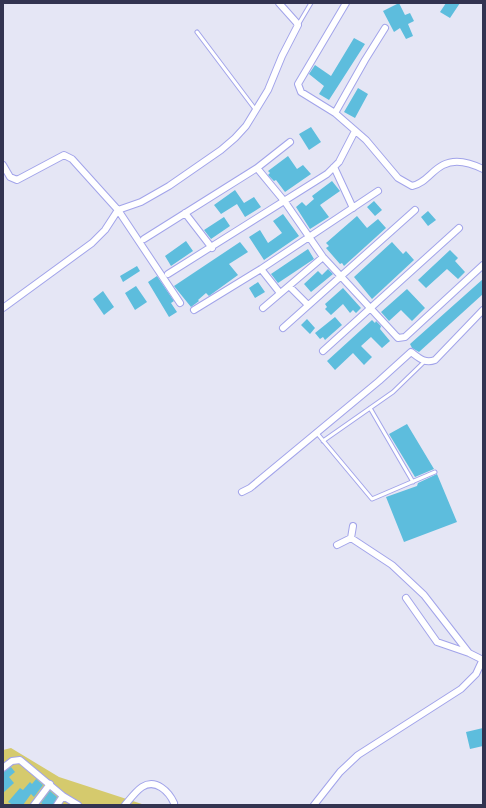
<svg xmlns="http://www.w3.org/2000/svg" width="486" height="808" font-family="'Alegreya Sans',sans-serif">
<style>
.green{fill:#d5ca6d}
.building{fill:#5dbddd}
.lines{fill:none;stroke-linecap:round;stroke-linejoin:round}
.service-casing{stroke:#a2a4ea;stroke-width:5}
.minor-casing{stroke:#a2a4ea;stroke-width:8}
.service{stroke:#fff;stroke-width:3}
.minor{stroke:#fff;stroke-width:6}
</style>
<rect width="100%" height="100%" fill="#e5e6f5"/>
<path class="green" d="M 11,748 L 59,777 L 145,805 L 3,805 L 3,750 Z"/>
<path class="building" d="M 399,3 L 405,15 L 410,13 L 414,21 L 408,24 L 413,36 L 406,39 L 400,28 L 394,32 L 383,11 Z
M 446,3 L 460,3 L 450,18 L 440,12 Z
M 354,38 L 365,44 L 329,100 L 319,94 L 324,86 L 309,74 L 315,65 L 331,76 Z
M 358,88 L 368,94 L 355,118 L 344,112 Z
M 311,127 L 321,142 L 309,150 L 299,134 Z
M 288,156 L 297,169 L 303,165 L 311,174 L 285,192 L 276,180 L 274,181 L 268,175 L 270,173 L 268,171 Z
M 332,181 L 340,191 L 320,205 L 329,217 L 310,229 L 296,207 L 302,202 L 306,206 L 314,199 L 312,196 Z
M 235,190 L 244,203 L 254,197 L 261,207 L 245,217 L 237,204 L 221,214 L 214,205 Z
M 374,201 L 382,210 L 375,216 L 367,207 Z
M 428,211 L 436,220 L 428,226 L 421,217 Z
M 283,214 L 299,236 L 264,260 L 249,237 L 260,230 L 268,243 L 282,233 L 273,221 Z
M 357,216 L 367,228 L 378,219 L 386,228 L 344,266 L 342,263 L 340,264 L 326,248 L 329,246 L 326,243 Z
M 224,217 L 230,226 L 211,239 L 204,230 Z
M 186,241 L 193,251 L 171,266 L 165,256 Z
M 240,242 L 248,252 L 229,264 L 238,275 L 209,296 L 206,293 L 198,300 L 199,301 L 191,307 L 174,286 Z
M 392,242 L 403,254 L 406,251 L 414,260 L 372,299 L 354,277 Z
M 308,249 L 314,259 L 278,283 L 271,274 Z
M 450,250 L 458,258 L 455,261 L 465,272 L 458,279 L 447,269 L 426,288 L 418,280 Z
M 137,266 L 140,271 L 123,282 L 120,276 Z
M 328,269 L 333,274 L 311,292 L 304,284 L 318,271 L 322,275 Z
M 157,276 L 174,301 L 171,303 L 177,312 L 169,317 L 148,282 Z
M 483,279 L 483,294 L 419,352 L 412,348 L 410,344 Z
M 258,282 L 265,292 L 255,298 L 249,288 Z
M 136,286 L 147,302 L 135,310 L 125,293 Z
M 343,288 L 361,308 L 356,313 L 353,310 L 350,313 L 343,304 L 331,315 L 325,309 L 327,307 L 325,304 Z
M 407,289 L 425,308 L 412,321 L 401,310 L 389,321 L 381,312 Z
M 103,291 L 114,307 L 104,315 L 93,299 Z
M 335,317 L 342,325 L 325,340 L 323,337 L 320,339 L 315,333 Z
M 307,319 L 315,328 L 310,334 L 301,325 Z
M 372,320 L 375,323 L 376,321 L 381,326 L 380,329 L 390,341 L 382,348 L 371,337 L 361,346 L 372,357 L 364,365 L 353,353 L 335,370 L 327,361 Z
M 407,424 L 434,469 L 415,477 L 389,434 Z
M 437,474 L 457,522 L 404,542 L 386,497 L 417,486 L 418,483 Z
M 483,728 L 483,746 L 470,749 L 466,732 Z
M 11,767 L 15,772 L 9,777 L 14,783 L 3,793 L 3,772 Z
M 36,779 L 43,785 L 34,797 L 31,794 L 23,805 L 13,805 L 8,802 L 20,788 L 23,790 L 30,782 L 32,784 Z
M 50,791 L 57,797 L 53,805 L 44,805 L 41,803 Z"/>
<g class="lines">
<defs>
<path id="service" d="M 298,25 L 311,3
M 197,32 L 255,109
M 370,408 L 413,482
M 316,432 L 372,499 L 435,472
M 323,441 L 393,392 L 425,361"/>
<path id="minor" d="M 346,3 L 298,84 L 301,92 L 335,113 L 366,140 L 398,178 L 412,186 C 426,183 431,171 443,165 C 456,158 471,163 483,169
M 335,113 L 365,60 L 385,28
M 3,165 L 10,177 L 17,180 L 64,155 L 72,159 L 118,210 L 180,303
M 334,167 L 353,208
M 257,168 L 290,142
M 185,213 L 212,248
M 144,239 L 257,168 L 285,202 L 323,257 L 398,338 L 405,337 L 483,265
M 261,269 L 280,293
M 168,274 L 327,174 L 339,162 L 355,131
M 289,286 L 308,305
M 3,308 L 92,243 L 105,230 L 118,210 L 141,202 L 169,186 L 221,150 L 235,138 L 246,126 L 268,90 L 282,56 L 298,25 L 296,22 L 279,3
M 263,308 L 323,257
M 194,310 L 261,269 L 378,191
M 283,328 L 415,210
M 323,351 L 459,228
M 242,492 L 250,488 L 379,381 L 411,352 C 419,358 425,364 435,360 L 483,310
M 351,538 L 353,526
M 337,545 L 351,538 L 392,565 L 424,595 L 469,653 L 483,660
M 406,598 L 437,642 L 469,653
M 3,768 L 12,761 L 20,760 L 63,796 L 78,805
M 34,805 L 50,784
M 57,805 L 63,796
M 125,805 C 130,799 136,791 142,787 C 156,778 169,792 174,803
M 314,805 L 340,772 L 358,755 L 461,689 L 476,674 L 483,659"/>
</defs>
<use href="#service" class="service-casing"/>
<use href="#minor" class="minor-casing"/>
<use href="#service" class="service"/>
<use href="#minor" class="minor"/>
</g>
<rect width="486" height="808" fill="none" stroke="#323350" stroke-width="8"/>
</svg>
